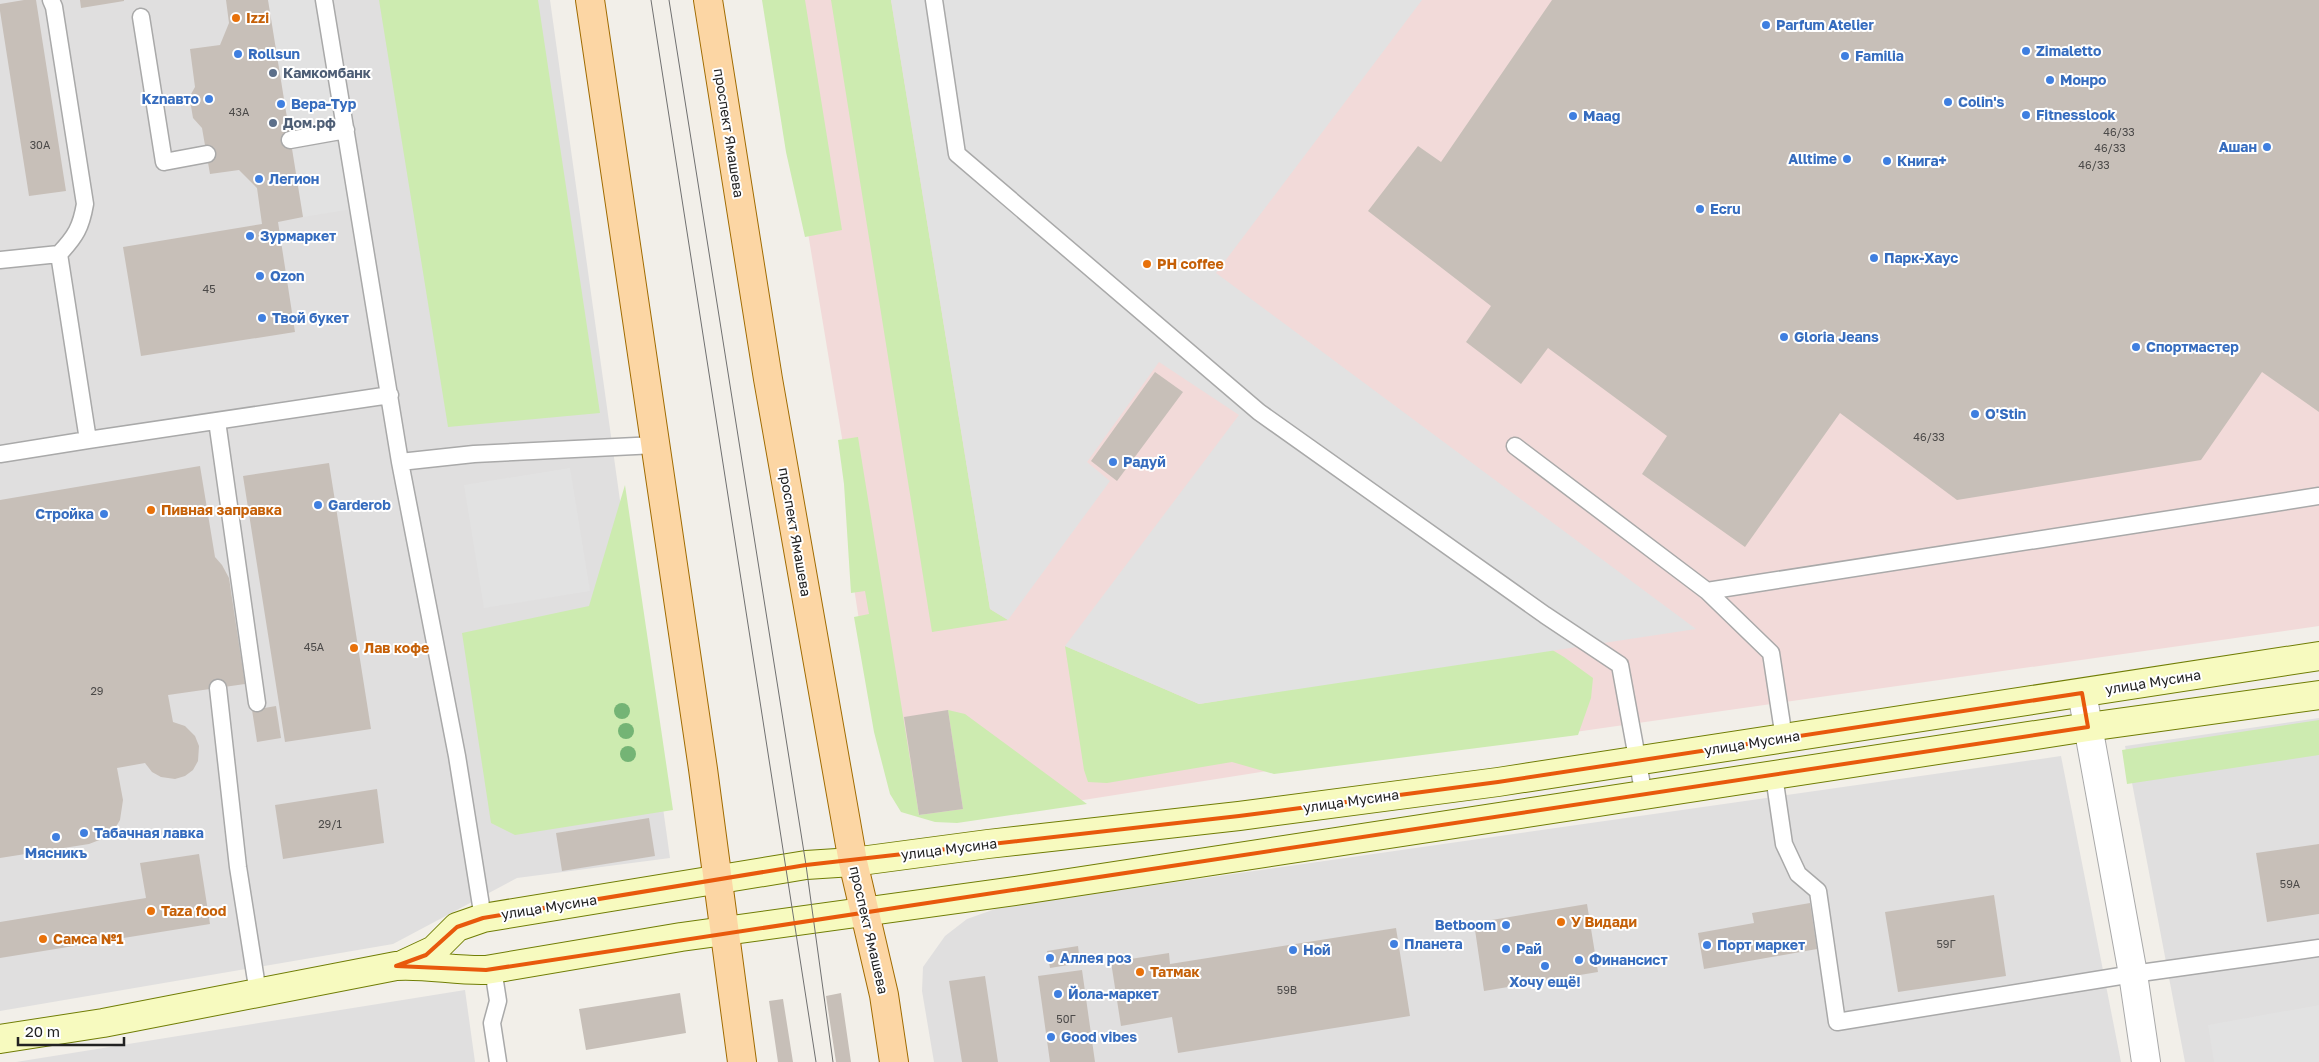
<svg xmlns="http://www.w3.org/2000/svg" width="2319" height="1062" font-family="'Golos Text',sans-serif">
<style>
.residential{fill:#e0dfdf}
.commercial{fill:#f2dad9}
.grass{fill:#cdebb0}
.parking{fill:#e2e2e2}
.building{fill:#c7bfb8}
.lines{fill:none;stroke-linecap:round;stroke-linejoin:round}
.lane-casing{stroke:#a9a9a9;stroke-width:19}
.street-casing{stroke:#a9a9a9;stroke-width:30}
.secondary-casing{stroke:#707d05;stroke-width:30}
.primary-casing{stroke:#a06b00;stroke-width:30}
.lane{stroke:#fff;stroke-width:16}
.street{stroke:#fff;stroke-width:28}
.secondary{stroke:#f7fabf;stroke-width:28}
.primary{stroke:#fcd6a4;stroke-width:28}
.tram{stroke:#707070;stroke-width:1}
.tree{fill:#74b475}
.marked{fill:none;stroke:#e8590c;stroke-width:4;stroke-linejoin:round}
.food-dot{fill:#e8710a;stroke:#fff;stroke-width:2}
.shop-dot{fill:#3f7fe0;stroke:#fff;stroke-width:2}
.service-dot{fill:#5c6f8a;stroke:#fff;stroke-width:2}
.labels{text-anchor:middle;stroke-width:4;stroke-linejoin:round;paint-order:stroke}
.number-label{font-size:11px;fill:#4b4948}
.food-label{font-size:14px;font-weight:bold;fill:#c56008;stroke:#fff;text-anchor:start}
.shop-label{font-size:14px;font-weight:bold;fill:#366cbe;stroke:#fff;text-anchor:start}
.service-label{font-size:14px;font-weight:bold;fill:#4e5e75;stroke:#fff;text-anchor:start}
.street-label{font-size:14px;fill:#222;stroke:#fff}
</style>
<rect width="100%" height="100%" fill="#f2efe9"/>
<path class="residential" d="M 0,0 L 550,0 L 670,858 L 517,878 L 393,944 L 0,1011 Z
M 2319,718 L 2319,1062 L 2185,1062 L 2125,746 Z
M 2061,756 L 2121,1062 L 934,1062 L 922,991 L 923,967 L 945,936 L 967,919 L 1001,907 Z
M 465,990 L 475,1062 L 16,1062 Z"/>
<path class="commercial" d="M 765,0 L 2319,0 L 2319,626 L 1575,732 L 1274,770 L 1077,801 L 936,818 L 904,809 L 859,620 L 854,588 L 843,444 L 808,233 Z"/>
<path class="grass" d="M 379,0 L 538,0 L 600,413 L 448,427 Z
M 762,0 L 805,0 L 842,230 L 805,237 L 786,152 Z
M 831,0 L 891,0 L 990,609 L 1008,620 L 932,632 Z
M 858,437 L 919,815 L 963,809 L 948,710 L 965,714 L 1087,804 L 957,823 L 935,822 L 901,812 L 890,794 L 874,732 L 854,617 L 869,614 L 865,591 L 851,593 L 844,484 L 838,440 Z
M 625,485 L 673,810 L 515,835 L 491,823 L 462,633 L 589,606 Z
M 1065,646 L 1199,704 L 1549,648 L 1564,657 L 1593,678 L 1591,698 L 1578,735 L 1274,774 L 1232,762 L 1107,783 L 1088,782 L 1084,770 Z
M 2319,720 L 2319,755 L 2127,784 L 2122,750 Z"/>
<path class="parking" d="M 268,0 L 324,0 L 352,209 L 303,217 Z
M 891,0 L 1422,0 L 1216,273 L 1696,629 L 1199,704 L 1065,646 L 1239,415 L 1159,362 L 1087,462 L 1110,481 L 1008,620 L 990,609 Z
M 570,468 L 590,591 L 484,608 L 464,485 Z
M 2319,1005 L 2319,1062 L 2214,1062 L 2208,1025 Z"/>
<path class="building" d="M 24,0 L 36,0 L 66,191 L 29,196 L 0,11 L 0,4 Z
M 80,0 L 124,0 L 124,1 L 81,8 Z
M 226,0 L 268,0 L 303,217 L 278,222 L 295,332 L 141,356 L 123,247 L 262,224 L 257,188 L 239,170 L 210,174 L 202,128 L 193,118 L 191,106 L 190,96 L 195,87 L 190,49 L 220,45 L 229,23 Z
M 1552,0 L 2319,0 L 2319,412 L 2262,372 L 2201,460 L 1957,500 L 1840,413 L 1745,547 L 1642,474 L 1667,436 L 1548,348 L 1521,384 L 1466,342 L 1491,306 L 1368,211 L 1418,146 L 1441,162 Z
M 1155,372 L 1183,392 L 1117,481 L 1091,461 Z
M 329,463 L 371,729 L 285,742 L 243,476 Z
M 200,466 L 215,557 L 222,565 L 229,578 L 245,684 L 168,695 L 173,722 L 185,726 L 195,736 L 199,746 L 198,761 L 193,770 L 185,776 L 175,779 L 161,777 L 152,772 L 145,763 L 117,768 L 123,800 L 120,820 L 114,830 L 102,839 L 89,844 L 0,858 L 0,500 Z
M 276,706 L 281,738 L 257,742 L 252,710 Z
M 948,710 L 963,809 L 919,815 L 904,717 Z
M 377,789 L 384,843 L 283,859 L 275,805 Z
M 649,818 L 655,856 L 562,871 L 556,833 Z
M 2319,844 L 2319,914 L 2267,922 L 2256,853 Z
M 199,854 L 210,924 L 0,958 L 0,922 L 146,898 L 140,863 Z
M 1994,895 L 2006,976 L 1898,992 L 1885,912 Z
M 1810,903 L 1817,949 L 1704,969 L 1698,933 L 1754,923 L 1752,913 Z
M 1587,904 L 1598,972 L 1484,991 L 1474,923 Z
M 1396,928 L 1410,1016 L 1178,1053 L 1172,1017 L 1121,1026 L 1111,962 L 1169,953 L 1170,964 Z
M 1078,946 L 1080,963 L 1050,968 L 1047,951 Z
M 1082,970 L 1095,1062 L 1050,1062 L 1038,976 Z
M 985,976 L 998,1062 L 962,1062 L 949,981 Z
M 680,993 L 686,1033 L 586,1050 L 579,1009 Z
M 841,993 L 851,1062 L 836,1062 L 826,996 Z
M 783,999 L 793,1062 L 778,1062 L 769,1001 Z"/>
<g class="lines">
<defs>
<path id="lane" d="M 51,0 L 54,7 L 85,204 C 81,227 76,236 59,254 L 88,440 L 390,395
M 324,0 L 400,462 L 457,756 L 483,918
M 934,0 L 957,154 L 1259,412 L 1545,615 L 1620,665 L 1644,796
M 141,17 L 164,162 L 207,154
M 290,140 L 346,130
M 0,260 L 59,254
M 217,421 L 257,703
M 1515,446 L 1707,591 L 1771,653 L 1784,738
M 0,454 L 88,440
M 400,462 L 474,454 L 656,445
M 1707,591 L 2319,496
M 218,688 L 238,867 L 258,993
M 1774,776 L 1784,844 L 1798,874 L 1818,891 L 1837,1022 L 2133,974 L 2319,948
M 493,969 L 498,1001 L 492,1023 L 498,1062"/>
<path id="street" d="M 2082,693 L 2133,974 L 2146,1062"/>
<path id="secondary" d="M 404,964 L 434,950 L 457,927 L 483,918 L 806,865 L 853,862 L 988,844 L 1239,816 L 1498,782 L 2319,656
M 0,1039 L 103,1023 L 396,966 C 426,964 456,971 486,970 L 681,937 L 1029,889 L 2088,727 L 2319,695"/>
<path id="primary" d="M 590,0 L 703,769 L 742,1062
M 708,0 L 768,379 L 853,862 L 884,995 L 894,1062"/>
</defs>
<use href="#lane" class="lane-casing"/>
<use href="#street" class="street-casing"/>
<use href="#secondary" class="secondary-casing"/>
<use href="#primary" class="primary-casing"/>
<use href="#lane" class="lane"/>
<use href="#street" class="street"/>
<use href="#secondary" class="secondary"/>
<use href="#primary" class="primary"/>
<path class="tram" d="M 651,0 L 816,1062
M 669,0 L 806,865 L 833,1062"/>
</g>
<g class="tree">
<circle cx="622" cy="711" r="8"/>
<circle cx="626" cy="731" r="8"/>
<circle cx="628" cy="754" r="8"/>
</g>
<path class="marked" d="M 2082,693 L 2088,727 L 486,970 L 396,966 L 426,955 L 457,927 L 483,918 L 806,865 L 1239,816 L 1498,782 Z"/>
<g class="food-dot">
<circle cx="236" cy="18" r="5"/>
<circle cx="1147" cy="264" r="5"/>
<circle cx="151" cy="510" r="5"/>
<circle cx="354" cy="648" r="5"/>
<circle cx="151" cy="911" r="5"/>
<circle cx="1561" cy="922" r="5"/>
<circle cx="43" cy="939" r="5"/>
<circle cx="1140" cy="972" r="5"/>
</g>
<g class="shop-dot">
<circle cx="1766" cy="25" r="5"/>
<circle cx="2026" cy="51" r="5"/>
<circle cx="238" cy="54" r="5"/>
<circle cx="1845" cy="56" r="5"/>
<circle cx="2050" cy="80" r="5"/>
<circle cx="209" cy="99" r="5"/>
<circle cx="1948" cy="102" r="5"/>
<circle cx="281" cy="104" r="5"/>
<circle cx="2026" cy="115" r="5"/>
<circle cx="1573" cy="116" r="5"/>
<circle cx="2267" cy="147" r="5"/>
<circle cx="1847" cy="159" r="5"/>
<circle cx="1887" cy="161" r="5"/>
<circle cx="259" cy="179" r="5"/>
<circle cx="1700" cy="209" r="5"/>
<circle cx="250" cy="236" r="5"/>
<circle cx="1874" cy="258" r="5"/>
<circle cx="260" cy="276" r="5"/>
<circle cx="262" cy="318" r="5"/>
<circle cx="1784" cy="337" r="5"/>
<circle cx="2136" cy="347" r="5"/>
<circle cx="1975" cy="414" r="5"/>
<circle cx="1113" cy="462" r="5"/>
<circle cx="318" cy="505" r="5"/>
<circle cx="104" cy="514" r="5"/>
<circle cx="84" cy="833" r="5"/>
<circle cx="56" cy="837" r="5"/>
<circle cx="1506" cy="925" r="5"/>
<circle cx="1394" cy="944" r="5"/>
<circle cx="1707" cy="945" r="5"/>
<circle cx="1506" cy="949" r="5"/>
<circle cx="1293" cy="950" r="5"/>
<circle cx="1050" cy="958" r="5"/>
<circle cx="1579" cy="960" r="5"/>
<circle cx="1545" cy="966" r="5"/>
<circle cx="1058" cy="994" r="5"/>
<circle cx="1051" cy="1037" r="5"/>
</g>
<g class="service-dot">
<circle cx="273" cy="73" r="5"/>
<circle cx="273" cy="123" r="5"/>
</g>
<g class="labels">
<g class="number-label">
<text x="239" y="116">43А</text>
<text x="2119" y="136">46/33</text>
<text x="40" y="149">30А</text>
<text x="2110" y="152">46/33</text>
<text x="2094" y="169">46/33</text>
<text x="209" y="293">45</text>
<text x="1929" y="441">46/33</text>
<text x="314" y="651">45А</text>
<text x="97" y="695">29</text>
<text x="330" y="828">29/1</text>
<text x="2290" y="888">59А</text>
<text x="1946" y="948">59Г</text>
<text x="1287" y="994">59В</text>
<text x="1066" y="1023">50Г</text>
</g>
<g class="food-label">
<text x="246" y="23">Izzi</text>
<text x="1157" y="269">PH coffee</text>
<text x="161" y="515">Пивная заправка</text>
<text x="364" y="653">Лав кофе</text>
<text x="161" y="916">Taza food</text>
<text x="1571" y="927">У Видади</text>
<text x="53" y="944">Самса №1</text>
<text x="1150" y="977">Татмак</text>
</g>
<g class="shop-label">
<text x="1776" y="30">Parfum Atelier</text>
<text x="2036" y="56">Zimaletto</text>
<text x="248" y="59">Rollsun</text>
<text x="1855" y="61">Familia</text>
<text x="2060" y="85">Монро</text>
<text x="199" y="104" text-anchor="end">Kznавто</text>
<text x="1958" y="107">Colin's</text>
<text x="291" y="109">Вера-Тур</text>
<text x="2036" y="120">Fitnesslook</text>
<text x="1583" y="121">Maag</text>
<text x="2257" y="152" text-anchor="end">Ашан</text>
<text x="1837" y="164" text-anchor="end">Alltime</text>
<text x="1897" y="166">Книга+</text>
<text x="269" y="184">Легион</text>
<text x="1710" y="214">Ecru</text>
<text x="260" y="241">Зурмаркет</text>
<text x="1884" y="263">Парк-Хаус</text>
<text x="270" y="281">Ozon</text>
<text x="272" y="323">Твой букет</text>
<text x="1794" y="342">Gloria Jeans</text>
<text x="2146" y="352">Спортмастер</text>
<text x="1985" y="419">O'Stin</text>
<text x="1123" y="467">Радуй</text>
<text x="328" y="510">Garderob</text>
<text x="94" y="519" text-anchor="end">Стройка</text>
<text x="94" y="838">Табачная лавка</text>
<text x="56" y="858" text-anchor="middle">Мясникъ</text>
<text x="1496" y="930" text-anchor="end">Betboom</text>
<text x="1404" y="949">Планета</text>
<text x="1717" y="950">Порт маркет</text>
<text x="1516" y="954">Рай</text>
<text x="1303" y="955">Ной</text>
<text x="1060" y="963">Аллея роз</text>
<text x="1589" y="965">Финансист</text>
<text x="1545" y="987" text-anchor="middle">Хочу ещё!</text>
<text x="1068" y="999">Йола-маркет</text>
<text x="1061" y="1042">Good vibes</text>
</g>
<g class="service-label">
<text x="283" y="78">Камкомбанк</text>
<text x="283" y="128">Дом.рф</text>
</g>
<g class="street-label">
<text transform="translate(729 133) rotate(81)" y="5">проспект Ямашева</text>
<text transform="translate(795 532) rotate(80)" y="5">проспект Ямашева</text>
<text transform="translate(2153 682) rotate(-9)" y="5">улица Мусина</text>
<text transform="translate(1752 743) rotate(-9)" y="5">улица Мусина</text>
<text transform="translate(1351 801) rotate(-8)" y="5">улица Мусина</text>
<text transform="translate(949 849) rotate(-7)" y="5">улица Мусина</text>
<text transform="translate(549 907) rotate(-9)" y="5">улица Мусина</text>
<text transform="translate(869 930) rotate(77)" y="5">проспект Ямашева</text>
</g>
</g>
<path d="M18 1037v8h106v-8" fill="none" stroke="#222222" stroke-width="2.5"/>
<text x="25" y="1037" font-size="15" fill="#222222" stroke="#ffffff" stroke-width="4" paint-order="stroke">20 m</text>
</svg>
